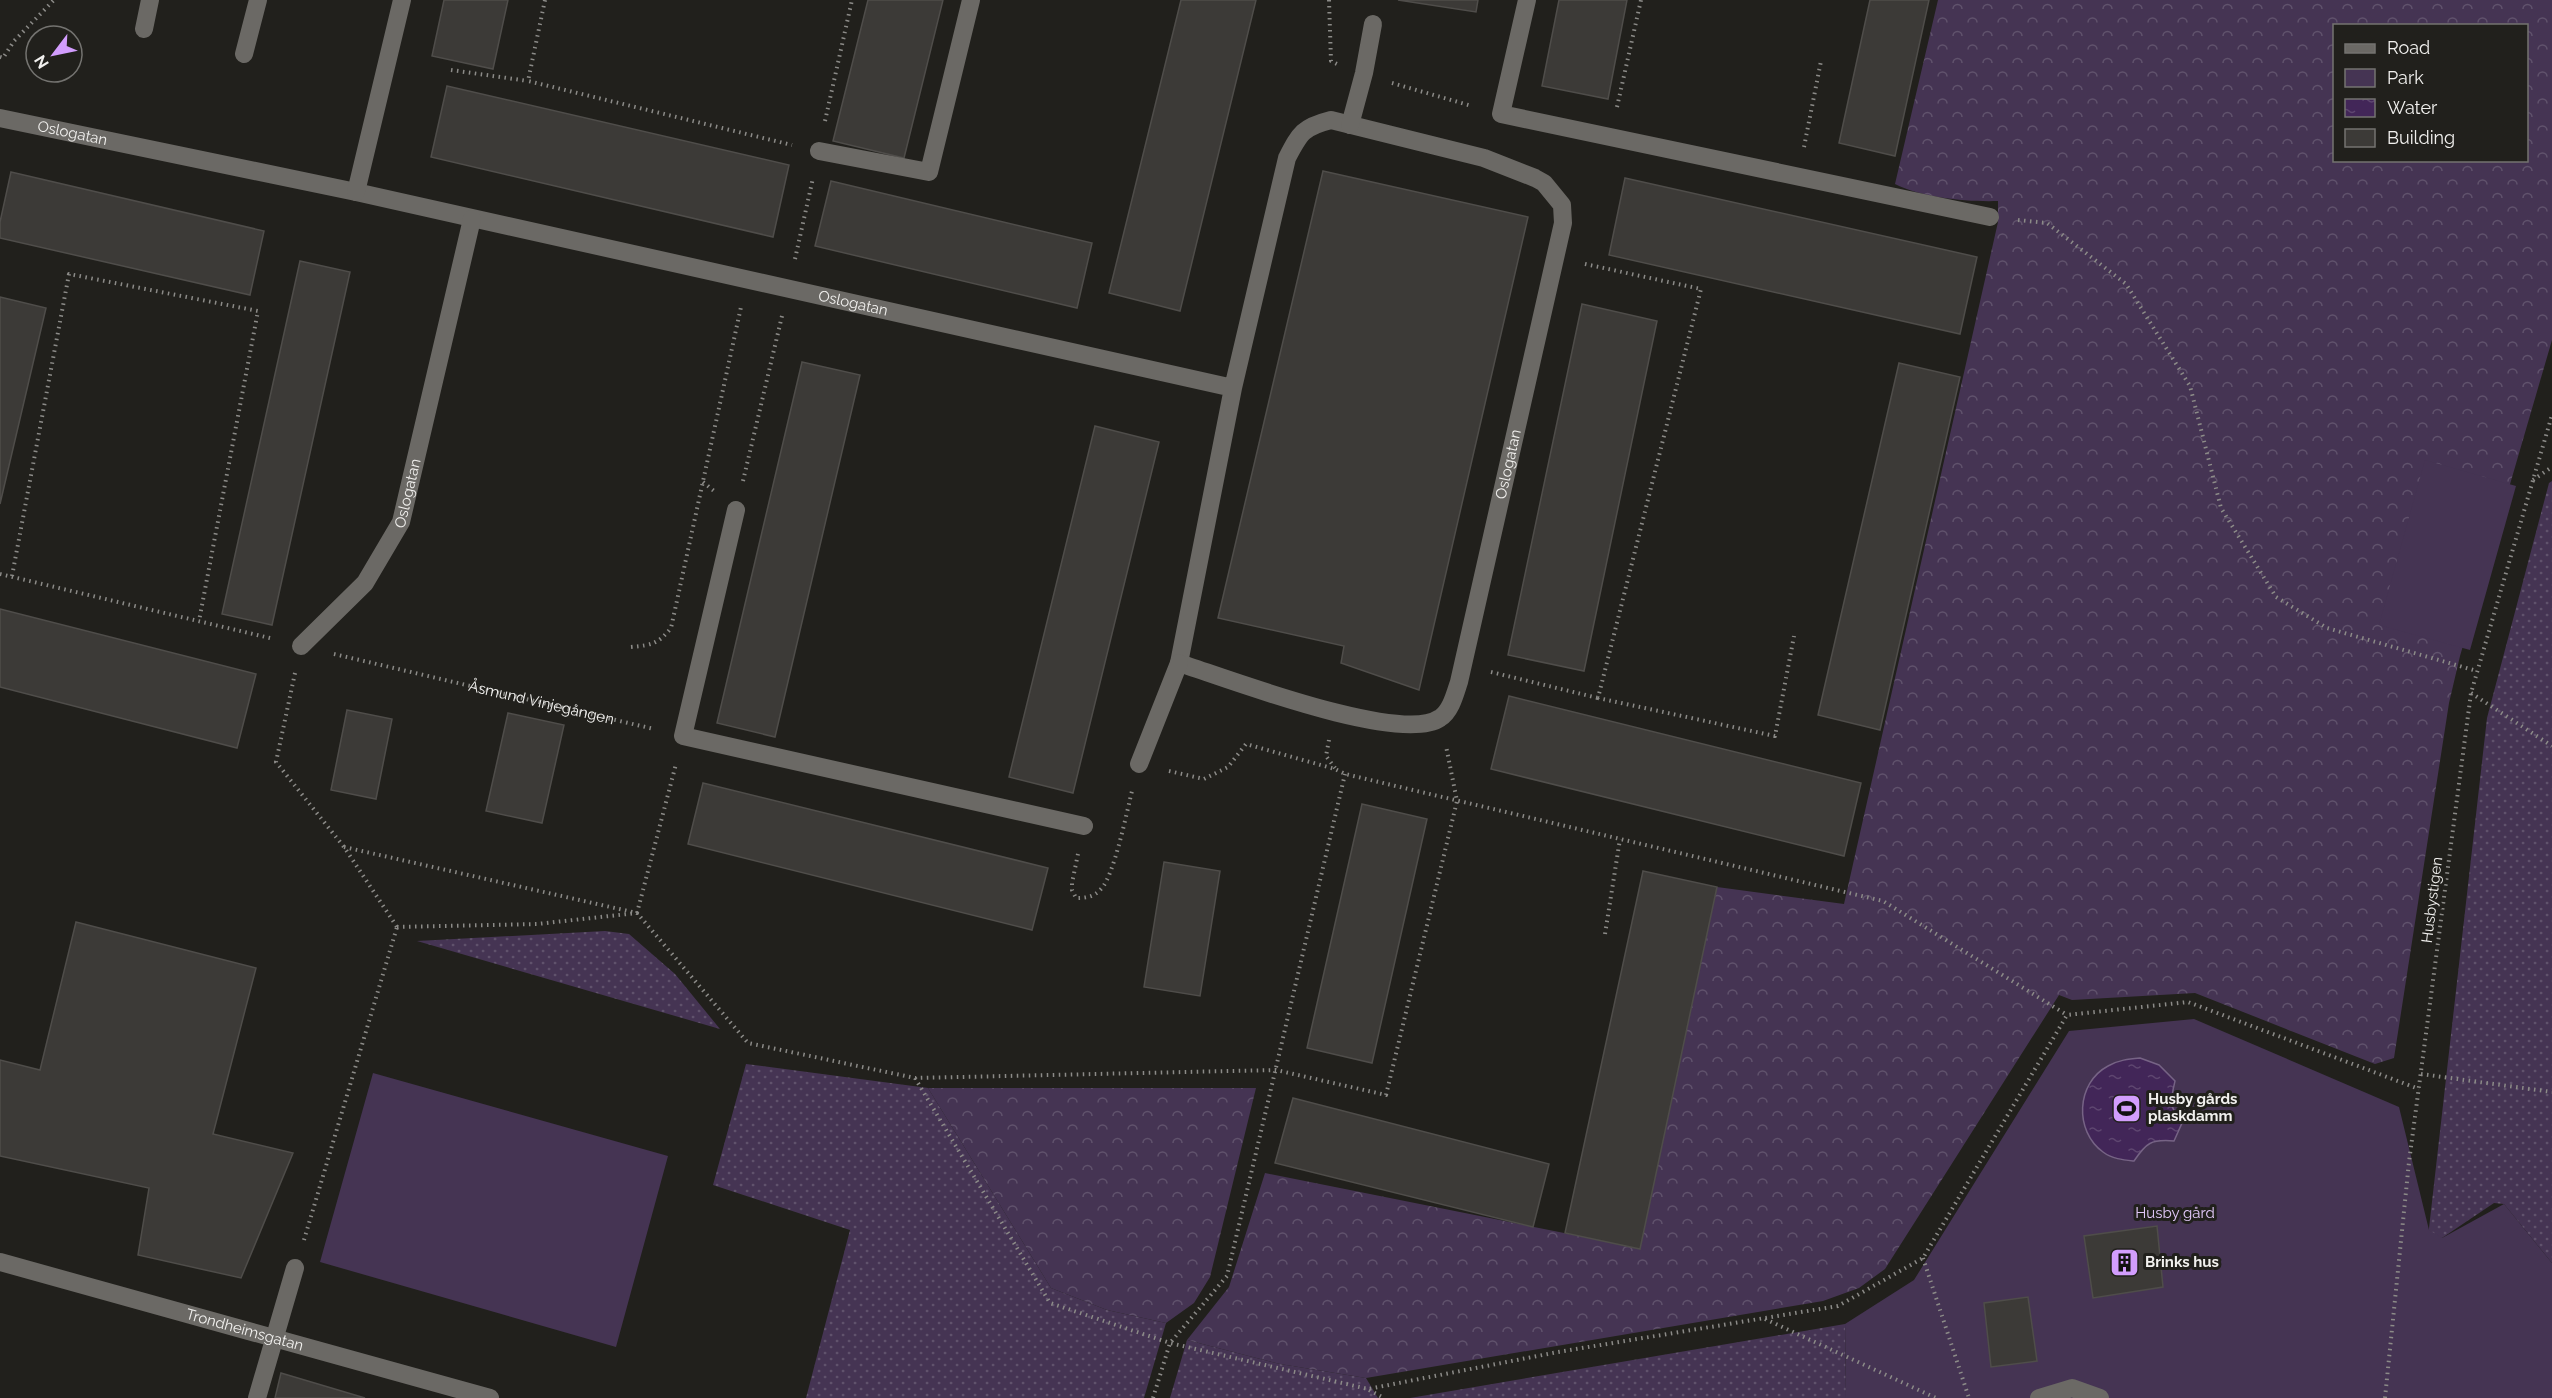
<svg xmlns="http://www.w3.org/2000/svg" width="2552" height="1398" font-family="Raleway,sans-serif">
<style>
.grass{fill:url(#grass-dots)}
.forest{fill:url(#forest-crowns);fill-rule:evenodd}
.green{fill:#453453}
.water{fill:url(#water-ripples);stroke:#766385;stroke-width:1.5}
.building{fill:#3c3a37;stroke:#4f4d4a;stroke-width:1.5}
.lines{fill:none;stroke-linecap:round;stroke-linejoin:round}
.path{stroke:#8c8b88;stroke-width:4;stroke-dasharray:1.5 4.5;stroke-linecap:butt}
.street{stroke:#6b6965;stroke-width:18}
.labels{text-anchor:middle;stroke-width:6;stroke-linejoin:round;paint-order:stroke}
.street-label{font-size:15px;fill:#f1f0ee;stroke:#21201c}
.poi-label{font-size:15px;font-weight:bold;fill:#f1f0ee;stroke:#21201c;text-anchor:start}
.park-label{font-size:15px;fill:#e3c9fb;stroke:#21201c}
</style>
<defs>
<pattern id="grass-dots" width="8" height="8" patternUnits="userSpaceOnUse" patternTransform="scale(1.5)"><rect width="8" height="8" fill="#453453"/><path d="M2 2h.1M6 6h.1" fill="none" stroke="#60526c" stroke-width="1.8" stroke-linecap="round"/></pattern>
<pattern id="forest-crowns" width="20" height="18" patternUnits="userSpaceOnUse" patternTransform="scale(1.5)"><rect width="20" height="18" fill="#453453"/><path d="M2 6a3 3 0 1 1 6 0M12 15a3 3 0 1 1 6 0" fill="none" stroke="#60526c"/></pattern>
<pattern id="water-ripples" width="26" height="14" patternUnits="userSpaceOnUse" patternTransform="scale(1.5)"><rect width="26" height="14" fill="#422658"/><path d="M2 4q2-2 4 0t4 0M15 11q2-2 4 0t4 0" fill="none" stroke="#5e4670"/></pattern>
</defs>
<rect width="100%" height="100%" fill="#21201c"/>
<path class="grass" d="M 2552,481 L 2552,1263 L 2504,1204 L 2494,1203 L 2442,1238 L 2428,1237 L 2487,718 L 2549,483 Z
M 605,931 L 629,934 L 675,974 L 720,1029 L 417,941 Z
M 746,1064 L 928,1088 L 1051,1288 L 1107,1310 L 1166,1323 L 1144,1398 L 806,1398 L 850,1230 L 713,1185 Z
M 1845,1324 L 1846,1398 L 1410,1398 Z
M 1187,1340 L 1280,1364 L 1366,1378 L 1378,1398 L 1170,1398 Z"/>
<path class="forest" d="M 1938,0 L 2552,0 L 2552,340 L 2460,656 L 2449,703 L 2394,1058 L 2375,1064 L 2195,993 L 2072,1000 L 2059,995 L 1885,1269 L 1859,1288 L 1823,1301 L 1366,1378 L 1280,1364 L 1187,1340 L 1229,1287 L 1265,1173 L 1639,1248 L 1717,887 L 1844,904 L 1998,222 L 1998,201 C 1968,202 1922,198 1895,184 ZM 2334,26 L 2526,26 L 2526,160 L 2334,160 Z
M 928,1088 L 1256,1088 L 1210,1277 L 1194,1303 L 1166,1323 L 1107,1310 L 1051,1288 Z"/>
<path class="green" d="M 2425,460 L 2516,486 L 2470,650 L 2379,625 Z
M 2194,1019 L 2399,1107 L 2429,1230 L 2442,1238 L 2504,1204 L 2552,1263 L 2552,1398 L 1846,1398 L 1845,1324 L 1914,1280 L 2069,1031 Z
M 373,1073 L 668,1156 L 616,1347 L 320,1262 Z"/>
<path class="water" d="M 2140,1058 L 2159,1065 L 2175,1081 C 2170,1102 2169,1106 2182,1123 L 2174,1141 C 2151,1139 2146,1143 2134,1161 C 2124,1160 2112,1159 2103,1152 C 2074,1131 2076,1083 2108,1066 C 2118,1060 2129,1059 2140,1058 Z"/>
<path class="building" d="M 444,0 L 508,0 L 493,69 L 432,56 Z
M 868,0 L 943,0 L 904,158 L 833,141 Z
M 1181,0 L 1256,0 L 1180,311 L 1109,293 Z
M 1398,0 L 1478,0 L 1476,12 Z
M 1559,0 L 1627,0 L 1608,99 L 1542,86 Z
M 1870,0 L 1929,0 L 1895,156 L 1839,143 Z
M 447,86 L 789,165 L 773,237 L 431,157 Z
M 1323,171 L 1528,217 L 1419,690 L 1341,663 L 1344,646 L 1218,618 Z
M 11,172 L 264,231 L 250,295 L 0,238 L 0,222 Z
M 1625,178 L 1977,257 L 1960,334 L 1609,255 Z
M 831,181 L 1092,243 L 1077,308 L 815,246 Z
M 300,261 L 350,272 L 272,625 L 222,614 Z
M 0,297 L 46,308 L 0,504 Z
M 1582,304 L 1657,321 L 1584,671 L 1508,655 Z
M 802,362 L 860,375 L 775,737 L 717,723 Z
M 1899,363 L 1960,377 L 1880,730 L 1818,715 Z
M 1095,426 L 1159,442 L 1073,793 L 1009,777 Z
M 0,609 L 256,674 L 237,748 L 0,687 Z
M 1509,696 L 1861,783 L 1844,856 L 1491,769 Z
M 347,710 L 392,719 L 376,799 L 331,790 Z
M 508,713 L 564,725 L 542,823 L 486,811 Z
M 703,783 L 1048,868 L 1032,930 L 688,844 Z
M 1362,804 L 1427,819 L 1372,1063 L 1307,1048 Z
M 1164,862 L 1220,871 L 1200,996 L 1144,987 Z
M 1643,871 L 1717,887 L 1640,1249 L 1565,1233 Z
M 76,922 L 256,968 L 213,1134 L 293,1153 L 241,1278 L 138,1255 L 149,1188 L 0,1156 L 0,1060 L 40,1070 Z
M 1293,1098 L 1549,1164 L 1533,1227 L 1275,1163 Z
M 2157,1226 L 2163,1287 L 2093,1298 L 2084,1236 Z
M 2028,1297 L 2037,1361 L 1991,1367 L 1984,1303 Z
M 281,1373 L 365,1398 L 275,1398 Z"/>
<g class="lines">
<g class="path">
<path d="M 545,0 L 528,81 L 792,145"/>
<path d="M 1329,0 L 1331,61 L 1337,64"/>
<path d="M 0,57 L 3,58 L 14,41 L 54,0"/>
<path d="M 451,70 L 528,81"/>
<path d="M 1392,83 L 1472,106"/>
<path d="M 1617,107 L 1641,0"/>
<path d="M 825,121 L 852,0"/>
<path d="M 1804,147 L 1821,61"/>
<path d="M 2018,220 L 2047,223 L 2126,284 L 2190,386 L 2221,508 L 2276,597 L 2327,628 L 2477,671"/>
<path d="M 795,259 L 813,178"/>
<path d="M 1585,264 L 1701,289 L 1598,698 L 1775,736 L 1794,636"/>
<path d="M 2533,480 L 2552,467"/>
<path d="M 743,481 L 782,316"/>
<path d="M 703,482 L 714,491"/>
<path d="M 0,574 L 274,639"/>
<path d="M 12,576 L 69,274 L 258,311 L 199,621"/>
<path d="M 631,647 C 652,645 658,644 671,628 L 741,307"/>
<path id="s1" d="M 334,654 L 654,729"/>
<path d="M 1491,672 L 1598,698"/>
<path d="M 295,673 L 276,762 L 344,847 L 397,927"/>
<path d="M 2471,693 L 2552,746"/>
<path d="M 1329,740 L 1326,756 L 1335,768"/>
<path d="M 1169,771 L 1204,779 L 1228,767 L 1246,744 L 1335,769 L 1345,774 L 1883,901 L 2067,1015"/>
<path d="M 344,847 L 637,913 L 676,764"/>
<path d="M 1078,854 L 1072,883 L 1072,890 L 1076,898 C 1086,898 1094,897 1101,889 C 1114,876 1127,811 1132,791"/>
<path d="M 397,927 L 537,924 L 637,913 L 748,1043 L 915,1078 L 1276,1070 L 1386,1095 L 1457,801 L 1446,746"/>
<path d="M 1605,934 L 1620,839"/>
<path d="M 2421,1074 L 2552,1092"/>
<path d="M 915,1078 L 1050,1303 L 1170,1343 L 1368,1389 L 1558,1352 L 1838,1306 L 1923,1258 L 2067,1015 L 2188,1002 L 2419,1089"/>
<path d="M 304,1240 L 397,927"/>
<path d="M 1923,1258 L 1969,1398"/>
<path d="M 1765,1319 L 1936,1398"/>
<path d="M 1369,1390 L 1384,1398"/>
<path d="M 1153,1398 L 1170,1343 L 1227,1276 L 1345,774"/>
<path d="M 2385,1398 L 2409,1162 L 2471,693 L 2552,415"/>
</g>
<g class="street">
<path d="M 1527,0 L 1501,114 L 1990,217"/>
<path d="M 144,29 L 150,0"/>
<path d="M 244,54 L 258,0"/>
<path id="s2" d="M 0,118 L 356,192 L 1233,388 L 1179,663 C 1226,678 1401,745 1440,718 C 1451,711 1455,694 1459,682 L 1563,223 L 1562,205 L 1544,183 L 1535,178 L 1484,158 L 1331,120 C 1303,127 1300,133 1287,158 L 1233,388"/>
<path d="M 1350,125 L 1364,73 L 1373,24"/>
<path d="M 819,151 L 929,172 L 971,0"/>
<path d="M 356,192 L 402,0"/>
<path d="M 736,510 L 683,736 L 1084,826"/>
<path id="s3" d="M 301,646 L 365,583 L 401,522 L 472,219"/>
<path d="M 1139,764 L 1179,663"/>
<path id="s4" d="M 0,1262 L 490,1398"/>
<path d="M 257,1398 L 295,1268"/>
<path d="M 2039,1398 L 2072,1388 L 2100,1398"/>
</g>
</g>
<defs>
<symbol id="stadium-square" viewBox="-11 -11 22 22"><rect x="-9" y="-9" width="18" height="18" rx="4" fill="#d29dfd" stroke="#21201c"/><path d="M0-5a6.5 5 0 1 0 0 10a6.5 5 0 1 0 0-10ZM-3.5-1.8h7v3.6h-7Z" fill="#111"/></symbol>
<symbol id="building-square" viewBox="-11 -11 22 22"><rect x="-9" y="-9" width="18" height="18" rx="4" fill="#d29dfd" stroke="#21201c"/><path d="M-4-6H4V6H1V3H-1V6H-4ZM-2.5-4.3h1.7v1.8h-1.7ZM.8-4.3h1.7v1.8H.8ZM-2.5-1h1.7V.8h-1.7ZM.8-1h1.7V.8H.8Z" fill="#111"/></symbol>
</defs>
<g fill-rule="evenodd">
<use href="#stadium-square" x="2110" y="1092" width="33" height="33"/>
<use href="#building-square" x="2108" y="1246" width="33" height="33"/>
</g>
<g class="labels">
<g class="street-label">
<text dy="5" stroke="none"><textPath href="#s2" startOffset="74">Oslogatan</textPath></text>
<text dy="5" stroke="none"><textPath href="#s2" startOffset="873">Oslogatan</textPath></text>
<text dy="5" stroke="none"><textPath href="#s2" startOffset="2078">Oslogatan</textPath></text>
<text dy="5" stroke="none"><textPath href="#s3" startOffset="190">Oslogatan</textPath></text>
<text dy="5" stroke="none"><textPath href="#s1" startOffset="213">Åsmund Vinjegången</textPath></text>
<text transform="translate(2432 900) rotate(-83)" y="5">Husbystigen</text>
<text dy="5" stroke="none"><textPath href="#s4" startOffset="254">Trondheimsgatan</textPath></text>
</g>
<g class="poi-label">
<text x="2148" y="1104">Husby gårds<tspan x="2148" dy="17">plaskdamm</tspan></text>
<text x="2145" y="1267">Brinks hus</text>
</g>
<g class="park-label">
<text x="2175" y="1218">Husby gård</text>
</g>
</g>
<rect x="2333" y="24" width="195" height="138" fill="#21201c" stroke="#747370" stroke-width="1.5"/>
<rect x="2345" y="44" width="30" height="9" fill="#6b6965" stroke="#747370" stroke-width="1.5"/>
<text x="2387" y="54" font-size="18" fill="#f1f0ee">Road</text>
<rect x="2345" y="69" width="30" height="18" fill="#453453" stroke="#747370" stroke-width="1.5"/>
<text x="2387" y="84" font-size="18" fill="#f1f0ee">Park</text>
<rect x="2345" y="99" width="30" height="18" fill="url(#water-ripples)" stroke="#747370" stroke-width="1.5"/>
<text x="2387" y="114" font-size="18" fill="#f1f0ee">Water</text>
<rect x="2345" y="129" width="30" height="18" fill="#3c3a37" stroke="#747370" stroke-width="1.5"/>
<text x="2387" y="144" font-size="18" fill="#f1f0ee">Building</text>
<g transform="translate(54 54) rotate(238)"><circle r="28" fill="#21201c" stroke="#747370" stroke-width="1.5"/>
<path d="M0-4.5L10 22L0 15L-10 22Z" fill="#d29dfd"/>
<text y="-9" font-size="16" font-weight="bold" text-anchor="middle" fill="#f1f0ee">N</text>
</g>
</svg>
